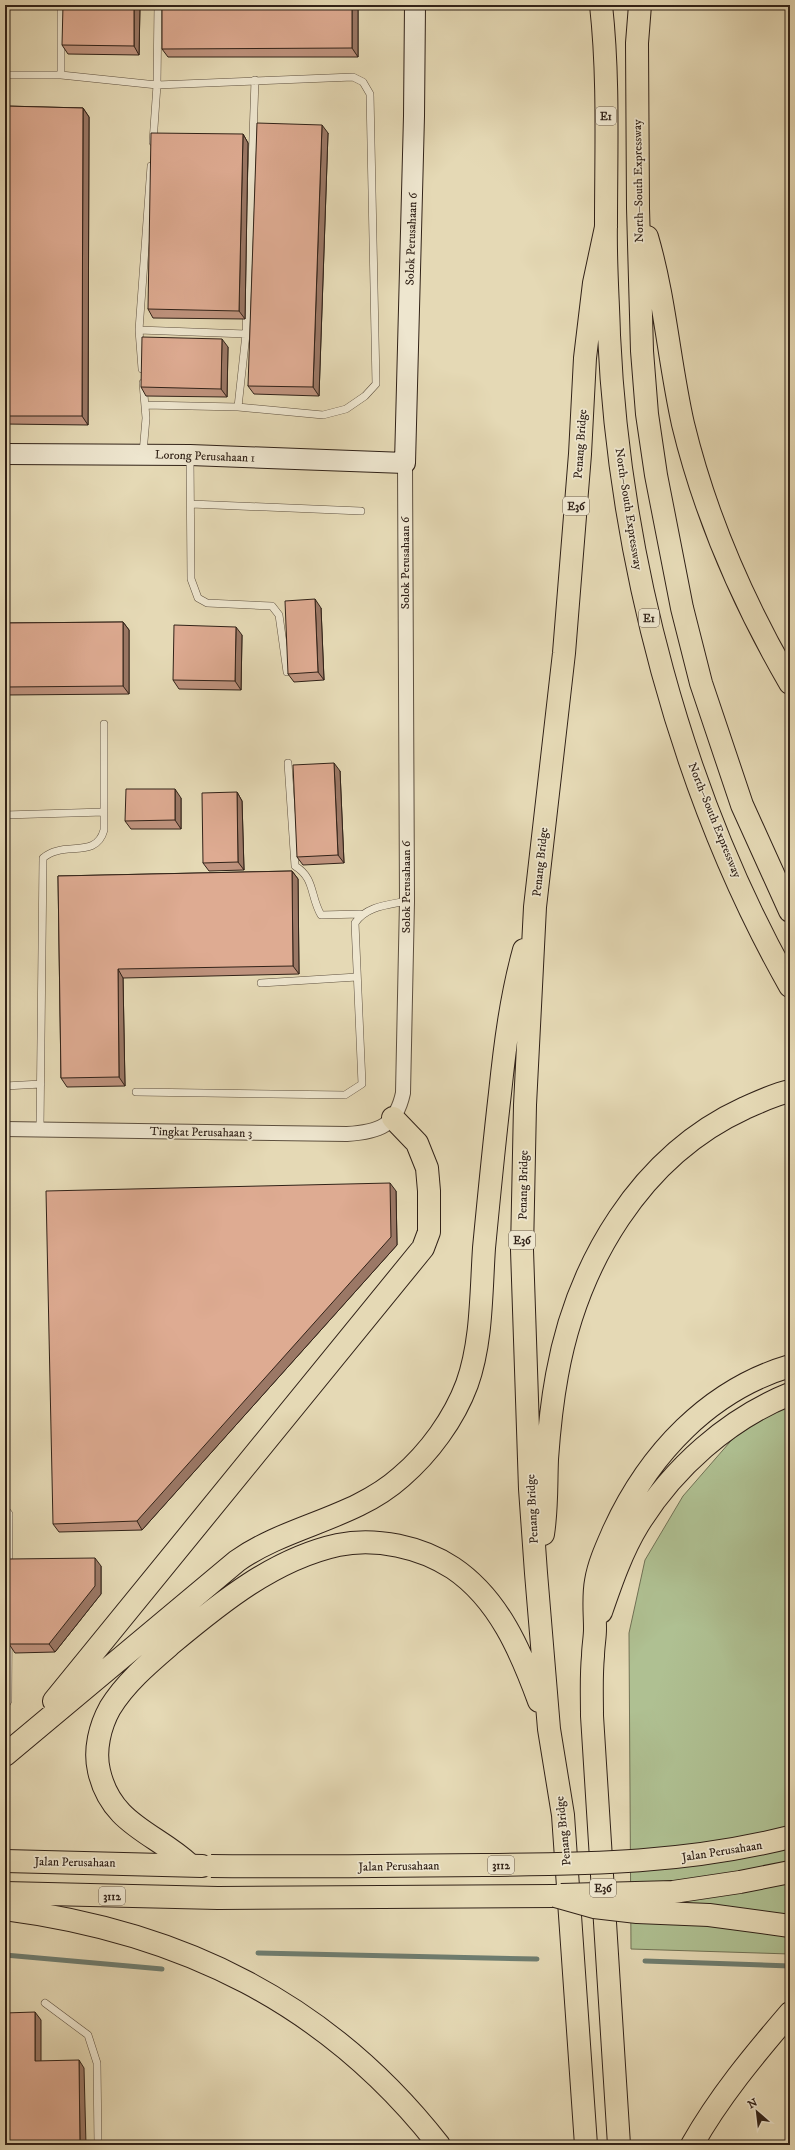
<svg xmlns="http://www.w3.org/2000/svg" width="795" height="2150" font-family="'IM FELL DW Pica',serif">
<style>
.green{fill:#afc092;stroke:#707155}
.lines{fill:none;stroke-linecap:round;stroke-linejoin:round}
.stream{stroke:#6e7d70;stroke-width:5}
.lane-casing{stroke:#5e503f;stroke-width:8}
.street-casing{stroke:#5e503f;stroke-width:16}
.secondary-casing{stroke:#312218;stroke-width:22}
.primary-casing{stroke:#312218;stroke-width:24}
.highway-casing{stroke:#312218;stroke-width:24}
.lane{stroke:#eee6cf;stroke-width:7}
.street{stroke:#eee6cf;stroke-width:14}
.secondary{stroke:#eee6cf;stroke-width:20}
.primary{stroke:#e5d9b5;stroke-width:22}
.highway{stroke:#e5d9b5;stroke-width:22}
.primary-bridge-casing{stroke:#312218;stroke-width:24;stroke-linecap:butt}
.highway-bridge-casing{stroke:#312218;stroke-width:24;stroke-linecap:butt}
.primary-bridge{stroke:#e5d9b5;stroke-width:22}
.highway-bridge{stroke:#e5d9b5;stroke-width:22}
.wall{fill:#bf937e;stroke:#312218}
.shaded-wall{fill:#9b7866;stroke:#312218}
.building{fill:#deab92;stroke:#312218}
.labels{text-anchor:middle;stroke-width:3.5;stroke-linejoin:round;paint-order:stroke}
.shield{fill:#eee6cf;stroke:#6a5d4f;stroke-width:1}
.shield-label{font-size:11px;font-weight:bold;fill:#312218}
.street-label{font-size:12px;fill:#312218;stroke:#eee6cf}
</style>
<rect width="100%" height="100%" fill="#e5d9b5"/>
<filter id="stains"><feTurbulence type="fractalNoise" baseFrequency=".005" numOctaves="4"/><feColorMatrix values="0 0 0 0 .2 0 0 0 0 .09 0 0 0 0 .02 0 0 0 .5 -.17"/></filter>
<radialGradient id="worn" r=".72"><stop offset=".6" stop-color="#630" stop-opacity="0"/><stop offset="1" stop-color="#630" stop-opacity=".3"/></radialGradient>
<path class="green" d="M 790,1403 L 790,1954 L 631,1949 L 629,1633 L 645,1560 L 683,1496 L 736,1435 Z"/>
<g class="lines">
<path class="stream" d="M 258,1953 L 537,1959
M 5,1955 L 162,1969
M 645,1961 L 790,1966"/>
<defs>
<path id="lane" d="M 61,5 L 61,75
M 5,75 L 61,75 L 157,85 L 353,77 L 363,82 L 370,94 L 376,384 L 365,396 L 346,409 L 323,415 L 238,407 L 145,405
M 153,142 L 157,85 L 158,5
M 139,330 L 246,334
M 142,369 L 139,330 L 151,166
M 238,407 L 246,334 L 255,80
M 143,453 L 146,418 L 143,383
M 190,456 L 191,579 L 198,598 L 207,603 L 272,606 L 279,615 L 287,672
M 191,504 L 361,511
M 288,763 L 295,866 C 315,878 310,896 321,915 L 360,914
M 5,815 L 104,812
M 261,983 L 357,977
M 5,1086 L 41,1084
M 136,1092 L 345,1095 L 362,1084 L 355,923 C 366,906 388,905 407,901
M 40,1129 L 43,858 C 63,840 96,860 104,830 L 104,724
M 5,1509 L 9,1514 L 8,1701 L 5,1706
M 45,2003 L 88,2035 L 97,2063 L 98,2145"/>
<path id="street" d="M 5,1129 L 347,1134 C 379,1132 396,1126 403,1093 L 407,901 L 405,463"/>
<path id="secondary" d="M 5,454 L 190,455 L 405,463 L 414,116 L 415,5"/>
<path id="primary" d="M 5,1861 L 202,1866
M 5,1893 L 218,1898 L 555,1896"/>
<path id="highway" d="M 601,5 C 609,77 606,151 606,223 C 605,260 608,298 609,335 C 619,555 681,794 790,986
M 640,5 L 637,43 L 638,208 L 642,351 L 647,414 L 656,475 L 682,608 L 701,683 L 742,805 L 790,911
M 647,237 C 665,298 669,362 683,424 C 705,515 743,602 790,683
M 543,1534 C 547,1509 546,1484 547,1459 C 549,1431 552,1402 557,1375 C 577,1264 640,1156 745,1108 C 759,1102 775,1094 790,1091
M 601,1612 C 611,1583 622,1551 638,1525 C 673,1468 728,1419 790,1394
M 54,1701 L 423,1248 L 429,1232 L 429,1191 L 427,1168 L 417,1143 L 393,1118
M 5,1755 L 237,1561 C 288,1525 354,1519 401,1477 C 429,1453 454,1419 467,1384 C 482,1342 481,1293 484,1248 C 489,1196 494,1145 500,1093 C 505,1045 511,997 524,950
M 190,1865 C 156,1833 111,1825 99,1771 C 94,1750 100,1726 110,1708 C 125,1683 150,1662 171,1644 C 220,1603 274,1559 338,1545 C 376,1537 421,1547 453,1568 C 499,1599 521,1652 539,1701
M 5,1909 C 182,1932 328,2003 439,2145
M 586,2145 L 563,1815 L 549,1729 L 536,1573 L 530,1489 L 522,1250 L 525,1105 L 535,907 L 564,653 L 580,454 L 585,358 L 594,283 L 606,227
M 619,2145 L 592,1716 C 592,1696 591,1676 593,1656 C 593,1647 595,1638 595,1629 C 595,1613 593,1597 596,1581 C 599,1563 607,1546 614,1530 C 649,1454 709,1390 790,1366
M 692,2145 C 719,2097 754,2055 790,2013"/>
</defs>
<use href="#lane" class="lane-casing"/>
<use href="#street" class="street-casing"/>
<use href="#secondary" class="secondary-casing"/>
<use href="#primary" class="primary-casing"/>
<use href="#highway" class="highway-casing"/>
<use href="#lane" class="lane"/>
<use href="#street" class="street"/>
<use href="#secondary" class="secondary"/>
<use href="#primary" class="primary"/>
<use href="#highway" class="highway"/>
<defs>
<path id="primary-bridge" d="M 211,1866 C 303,1867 394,1866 486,1865 C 593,1864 686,1863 790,1837
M 561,1895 L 673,1892 L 740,1882 L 790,1872"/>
<path id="highway-bridge" d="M 555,1896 L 594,1907 L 637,1912 L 709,1915 L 790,1926"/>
</defs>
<use href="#primary-bridge" class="primary-bridge-casing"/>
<use href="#highway-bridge" class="highway-bridge-casing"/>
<use href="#primary-bridge" class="primary-bridge"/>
<use href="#highway-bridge" class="highway-bridge"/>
</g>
<path class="wall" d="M 140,5 L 139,55 L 68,54 L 62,45 Z
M 358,5 L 358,57 L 168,57 L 162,49 Z
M 5,106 L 83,108 L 89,117 L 88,425 L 5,424 Z
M 328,133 L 319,396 L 254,394 L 248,386 Z
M 243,134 L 248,143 L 245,319 L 153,318 L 148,309 Z
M 228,347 L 227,397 L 146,396 L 141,387 Z
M 321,608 L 324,680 L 294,682 L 288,674 Z
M 123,622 L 129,630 L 129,694 L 5,695 L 5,623 Z
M 242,635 L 241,690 L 179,689 L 173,680 Z
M 340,771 L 344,863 L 303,865 L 297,857 Z
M 237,792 L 242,801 L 244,870 L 209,871 L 203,863 Z
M 181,798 L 181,829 L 131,829 L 125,821 Z
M 292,871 L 298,879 L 299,974 L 123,978 L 125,1086 L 67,1087 L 61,1078 L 58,876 Z
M 396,1191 L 397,1245 L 142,1530 L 59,1532 L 53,1524 Z
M 101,1566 L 101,1594 L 55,1652 L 15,1653 L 9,1644 Z"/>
<path class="shaded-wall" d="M 134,5 L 140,5 L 139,55 L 134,46 Z
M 352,5 L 358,5 L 358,57 L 352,48 Z
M 83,108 L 89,117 L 88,425 L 82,416 Z
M 322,125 L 328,133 L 319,396 L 313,387 Z
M 243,134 L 248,143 L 245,319 L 239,311 Z
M 222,339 L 228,347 L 227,397 L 221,389 Z
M 315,599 L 321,608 L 324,680 L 318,672 Z
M 123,622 L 129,630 L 129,694 L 123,686 Z
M 236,627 L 242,635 L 241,690 L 235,681 Z
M 334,763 L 340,771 L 344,863 L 338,855 Z
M 175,789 L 181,798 L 181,829 L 175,820 Z
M 237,792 L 242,801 L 244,870 L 238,862 Z
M 292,871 L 298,879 L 299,974 L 293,966 Z
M 118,969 L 123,978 L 125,1086 L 119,1077 Z
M 390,1183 L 396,1191 L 397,1245 L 142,1530 L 137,1521 Z
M 95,1558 L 101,1566 L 101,1594 L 55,1652 L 49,1644 Z
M 35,2012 L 41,2020 L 41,2069 L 35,2061 Z
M 79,2060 L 84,2068 L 86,2145 L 80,2145 Z"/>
<path class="building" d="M 63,5 L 134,5 L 134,46 L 62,45 Z
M 162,5 L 352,5 L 352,48 L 162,49 Z
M 5,106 L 83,108 L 82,416 L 5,416 Z
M 257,123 L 322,125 L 313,387 L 248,386 Z
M 151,133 L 243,134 L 239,311 L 148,309 Z
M 142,337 L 222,339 L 221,389 L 141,387 Z
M 315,599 L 318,672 L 288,674 L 285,601 Z
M 123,622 L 123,686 L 5,687 L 5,623 Z
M 174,625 L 236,627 L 235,681 L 173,680 Z
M 334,763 L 338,855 L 297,857 L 293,765 Z
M 126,789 L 175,789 L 175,820 L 125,821 Z
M 237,792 L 238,862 L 203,863 L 202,793 Z
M 292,871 L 293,966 L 118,969 L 119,1077 L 61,1078 L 58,876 Z
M 390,1183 L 391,1237 L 137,1521 L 53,1524 L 46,1191 Z
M 95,1558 L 95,1586 L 49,1644 L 9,1644 L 9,1559 Z
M 35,2012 L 35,2061 L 79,2060 L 80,2145 L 5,2145 L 5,2013 Z"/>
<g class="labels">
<g class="shield">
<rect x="596" y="107" width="20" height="18" rx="3"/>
<rect x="563" y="497" width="26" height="18" rx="3"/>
<rect x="639" y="609" width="20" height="18" rx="3"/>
<rect x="509" y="1231" width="26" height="18" rx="3"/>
<rect x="488" y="1856" width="26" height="18" rx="3"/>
<rect x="590" y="1879" width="26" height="18" rx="3"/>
<rect x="99" y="1887" width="26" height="18" rx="3"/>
</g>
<g class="shield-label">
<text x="606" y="120">E1</text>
<text x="576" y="510">E36</text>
<text x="649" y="622">E1</text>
<text x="522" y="1244">E36</text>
<text x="501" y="1869">3112</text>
<text x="603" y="1892">E36</text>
<text x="112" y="1900">3112</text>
</g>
<g class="street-label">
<text transform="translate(638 181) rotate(-91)" y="4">North–South Expressway</text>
<text transform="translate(411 239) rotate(-88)" y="4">Solok Perusahaan 6</text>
<text transform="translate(580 444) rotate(-86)" y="4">Penang Bridge</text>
<text transform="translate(205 456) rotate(2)" y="4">Lorong Perusahaan 1</text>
<text transform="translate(629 509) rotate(81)" y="4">North–South Expressway</text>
<text transform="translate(405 563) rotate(-90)" y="4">Solok Perusahaan 6</text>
<text transform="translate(715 820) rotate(68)" y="4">North–South Expressway</text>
<text transform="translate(540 862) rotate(-84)" y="4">Penang Bridge</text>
<text transform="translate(406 887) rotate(-90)" y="4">Solok Perusahaan 6</text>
<text transform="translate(201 1132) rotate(1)" y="4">Tingkat Perusahaan 3</text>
<text transform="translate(523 1185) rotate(-89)" y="4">Penang Bridge</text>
<text transform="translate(532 1509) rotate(-93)" y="4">Penang Bridge</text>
<text transform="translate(563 1831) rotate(-96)" y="4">Penang Bridge</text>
<text transform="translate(722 1851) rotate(-9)" y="4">Jalan Perusahaan</text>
<text transform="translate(75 1862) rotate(1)" y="4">Jalan Perusahaan</text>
<text transform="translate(399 1866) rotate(-1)" y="4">Jalan Perusahaan</text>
</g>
</g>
<rect width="795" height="2150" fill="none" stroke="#e5d9b5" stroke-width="20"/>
<rect x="6" y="6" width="783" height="2138" fill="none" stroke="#312218" stroke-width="2"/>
<rect x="10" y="10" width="775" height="2130" fill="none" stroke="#312218"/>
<g transform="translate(757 2112) rotate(332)" stroke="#eee6cf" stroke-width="3" paint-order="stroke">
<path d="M0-3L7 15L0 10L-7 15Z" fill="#312218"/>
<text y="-6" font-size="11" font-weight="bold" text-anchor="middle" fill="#312218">N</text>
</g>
<rect width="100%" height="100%" filter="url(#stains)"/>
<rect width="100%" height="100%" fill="url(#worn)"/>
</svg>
